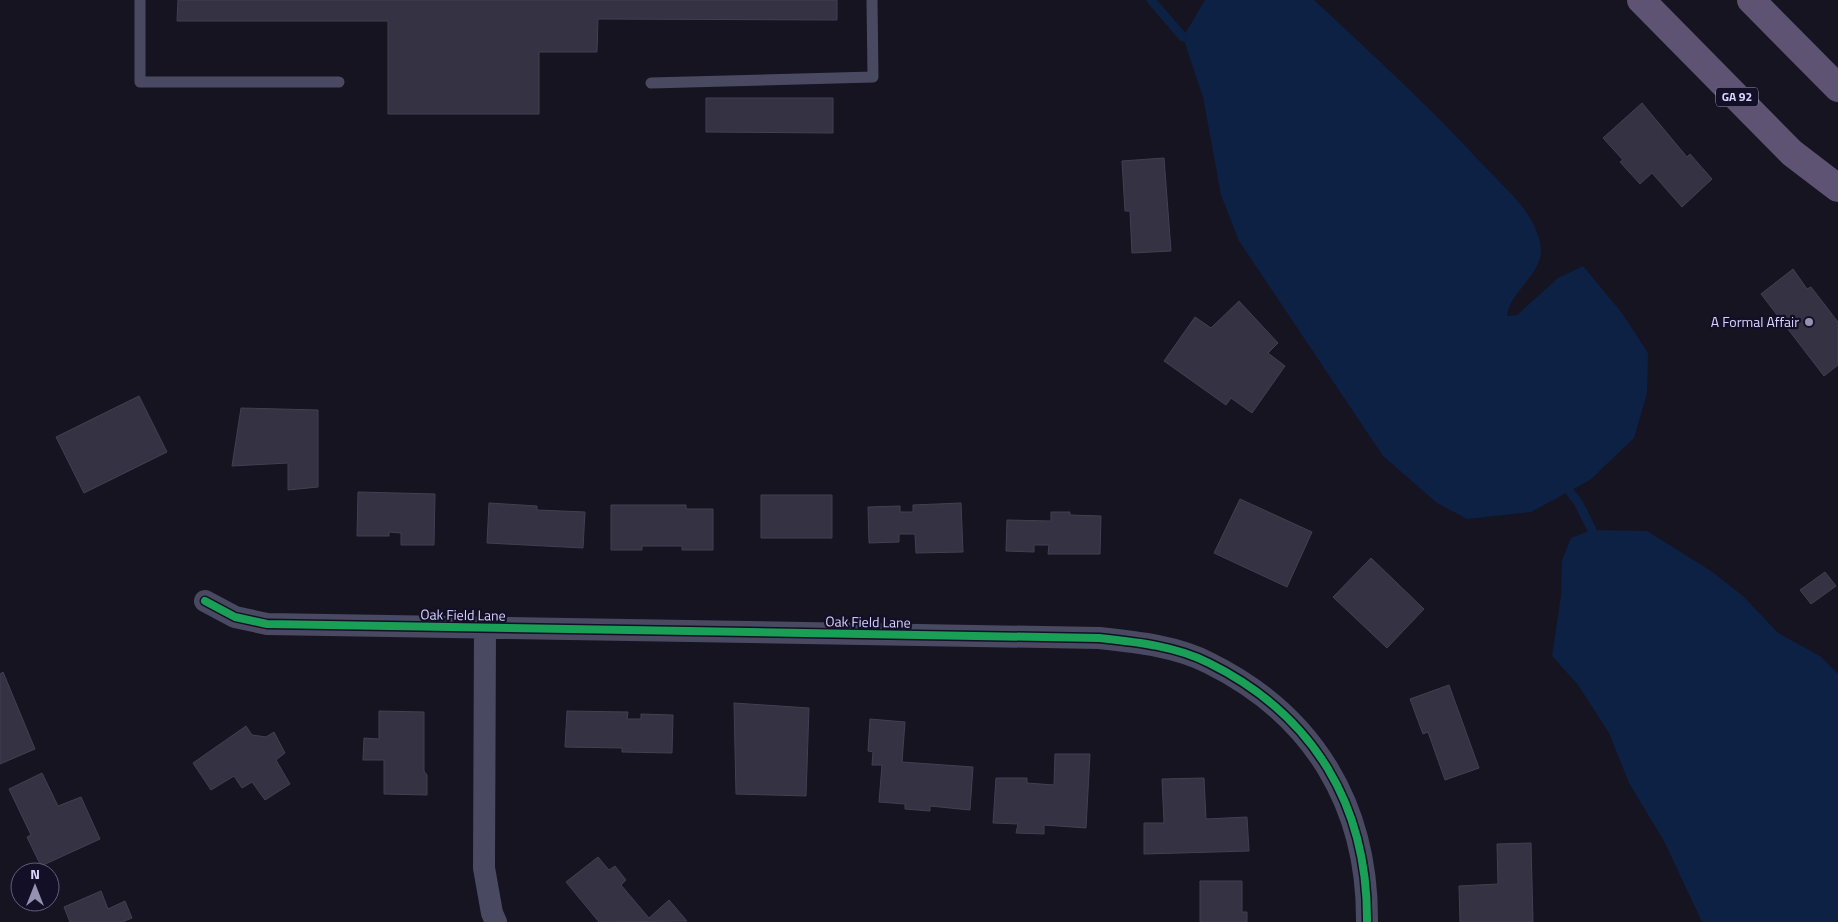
<svg xmlns="http://www.w3.org/2000/svg" width="1838" height="922" font-family="'Titillium Web',sans-serif">
<style>
.water{fill:#0d2144}
.lines{fill:none;stroke-linecap:round;stroke-linejoin:round}
.stream{stroke:#0d2144;stroke-width:9}
.building{fill:#343243;stroke:#433f54}
.lane{stroke:#4a4962;stroke-width:11}
.street{stroke:#4a4962;stroke-width:22}
.primary{stroke:#5e5373;stroke-width:28}
.cycleway-casing{stroke:#130f26;stroke-width:11}
.cycleway{stroke:#1a9f57;stroke-width:8}
.poi-dot{fill:#9591b1;stroke:#130f26;stroke-width:2}
.labels{text-anchor:middle;stroke-width:4.5;stroke-linejoin:round;paint-order:stroke}
.shield{fill:#130f26;stroke:#9e99be;stroke-width:1}
.shield-label{font-size:12px;font-weight:bold;fill:#d9d4ff}
.poi-label{font-size:14px;fill:#d9d4ff;stroke:#130f26;text-anchor:end}
.street-label{font-size:14px;fill:#d9d4ff;stroke:#130f26}
</style>
<rect width="100%" height="100%" fill="#161421"/>
<path class="water" d="M 1205,0 L 1314,0 C 1373,55 1431,108 1485,167 C 1506,189 1534,212 1540,243 C 1547,273 1510,289 1507,316 L 1517,315 L 1558,278 L 1583,266 L 1622,313 L 1648,353 L 1647,393 L 1634,438 L 1590,480 L 1531,512 L 1467,519 L 1437,503 L 1383,456 L 1239,241 L 1221,195 L 1203,97 L 1183,37 Z
M 1592,530 L 1647,531 L 1711,571 L 1743,596 L 1778,633 L 1820,656 L 1838,674 L 1838,922 L 1702,922 L 1664,841 L 1629,783 L 1609,733 L 1578,685 L 1552,656 L 1561,596 L 1562,560 L 1571,538 Z"/>
<g class="lines">
<path class="stream" d="M 1151,0 L 1183,37
M 1569,491 L 1578,502 L 1592,530"/>
</g>
<path class="building" d="M 178,0 L 837,0 L 837,20 L 598,19 L 597,52 L 539,52 L 539,114 L 388,114 L 388,21 L 177,21 Z
M 706,98 L 833,98 L 833,133 L 706,132 Z
M 1642,103 L 1687,157 L 1690,154 L 1712,179 L 1682,207 L 1652,173 L 1640,184 L 1620,162 L 1623,160 L 1603,138 Z
M 1164,158 L 1171,251 L 1132,253 L 1130,211 L 1125,211 L 1122,161 Z
M 1793,269 L 1807,289 L 1811,287 L 1838,322 L 1838,365 L 1824,376 L 1761,294 Z
M 1239,301 L 1278,343 L 1268,353 L 1285,366 L 1252,413 L 1231,398 L 1226,405 L 1164,361 L 1195,317 L 1211,328 Z
M 139,396 L 167,452 L 84,493 L 56,437 Z
M 241,408 L 318,410 L 318,487 L 288,490 L 288,463 L 232,466 Z
M 358,492 L 435,494 L 434,545 L 401,545 L 401,533 L 389,532 L 389,536 L 357,536 Z
M 761,495 L 832,495 L 832,538 L 761,538 Z
M 1240,499 L 1312,532 L 1287,587 L 1214,553 Z
M 489,503 L 537,506 L 537,510 L 585,512 L 583,548 L 487,543 Z
M 961,503 L 963,552 L 916,553 L 915,534 L 899,534 L 899,542 L 869,543 L 868,507 L 900,506 L 900,512 L 913,512 L 913,505 Z
M 611,505 L 686,505 L 686,509 L 713,509 L 713,550 L 682,550 L 682,546 L 642,546 L 642,550 L 611,550 Z
M 1051,512 L 1070,512 L 1070,515 L 1101,516 L 1100,554 L 1048,554 L 1049,545 L 1034,545 L 1034,552 L 1006,551 L 1007,520 L 1051,521 Z
M 1371,558 L 1424,609 L 1387,648 L 1333,597 Z
M 1825,572 L 1836,586 L 1811,604 L 1800,590 Z
M 3,672 L 35,749 L 0,764 L 0,674 Z
M 1449,685 L 1479,768 L 1445,780 L 1428,732 L 1423,734 L 1410,699 Z
M 734,703 L 809,708 L 806,796 L 736,794 Z
M 379,711 L 424,712 L 424,771 L 427,775 L 427,795 L 384,794 L 384,760 L 363,760 L 364,738 L 379,739 Z
M 567,711 L 628,712 L 627,719 L 641,719 L 641,714 L 673,715 L 672,753 L 622,752 L 622,748 L 565,747 Z
M 870,719 L 905,722 L 902,762 L 973,767 L 970,810 L 930,806 L 930,811 L 905,809 L 905,804 L 879,802 L 882,765 L 872,765 L 873,752 L 868,751 Z
M 246,726 L 252,735 L 266,737 L 274,732 L 285,753 L 276,760 L 290,784 L 265,800 L 252,782 L 242,788 L 234,776 L 211,790 L 193,763 Z
M 1055,754 L 1090,754 L 1086,828 L 1044,825 L 1044,834 L 1016,833 L 1018,824 L 993,823 L 996,778 L 1027,778 L 1027,783 L 1054,785 Z
M 42,773 L 58,806 L 81,797 L 100,839 L 41,866 L 27,837 L 31,835 L 9,789 Z
M 1204,778 L 1206,819 L 1247,817 L 1249,851 L 1144,854 L 1144,823 L 1164,823 L 1162,779 Z
M 1531,843 L 1533,922 L 1460,922 L 1459,886 L 1498,884 L 1497,844 Z
M 598,857 L 609,870 L 615,866 L 626,880 L 621,885 L 649,918 L 669,900 L 687,921 L 599,922 L 566,882 Z
M 1200,881 L 1242,881 L 1242,912 L 1247,912 L 1247,922 L 1200,922 Z
M 101,891 L 108,909 L 125,901 L 132,918 L 122,922 L 70,922 L 64,907 Z"/>
<g class="lines">
<path class="lane" d="M 140,0 L 140,82 L 339,82
M 651,83 L 873,77 L 872,0"/>
<path class="street" d="M 205,601 L 235,617 L 267,624 L 1099,638 C 1136,642 1176,646 1209,663 C 1314,715 1368,806 1367,922
M 485,628 L 484,868 L 492,913 L 496,922"/>
<path class="primary" d="M 1641,0 L 1792,153 L 1838,188
M 1751,0 L 1838,88"/>
<defs>
<path id="cycleway" d="M 205,601 L 235,617 L 267,624 L 1099,638 C 1136,642 1176,646 1209,663 C 1314,715 1368,806 1367,922"/>
</defs>
<use href="#cycleway" class="cycleway-casing"/>
<use href="#cycleway" class="cycleway"/>
</g>
<circle class="poi-dot" cx="1809" cy="322" r="5"/>
<g class="labels">
<rect class="shield" x="1716" y="87.5" width="42" height="19" rx="4"/>
<g class="shield-label">
<text x="1737" y="101">GA 92</text>
</g>
<g class="poi-label">
<text x="1799" y="327">A Formal Affair</text>
</g>
<g class="street-label">
<text transform="translate(463 615) rotate(1)" y="5">Oak Field Lane</text>
<text transform="translate(868 622) rotate(1)" y="5">Oak Field Lane</text>
</g>
</g>
<g transform="translate(35 887)"><circle r="24" fill="#130f26" stroke="#625e7d"/>
<path d="M0-4L9 19L0 12L-9 19Z" fill="#9591b1"/>
<text y="-8" font-size="14" font-weight="bold" text-anchor="middle" fill="#d9d4ff">N</text>
</g>
</svg>
